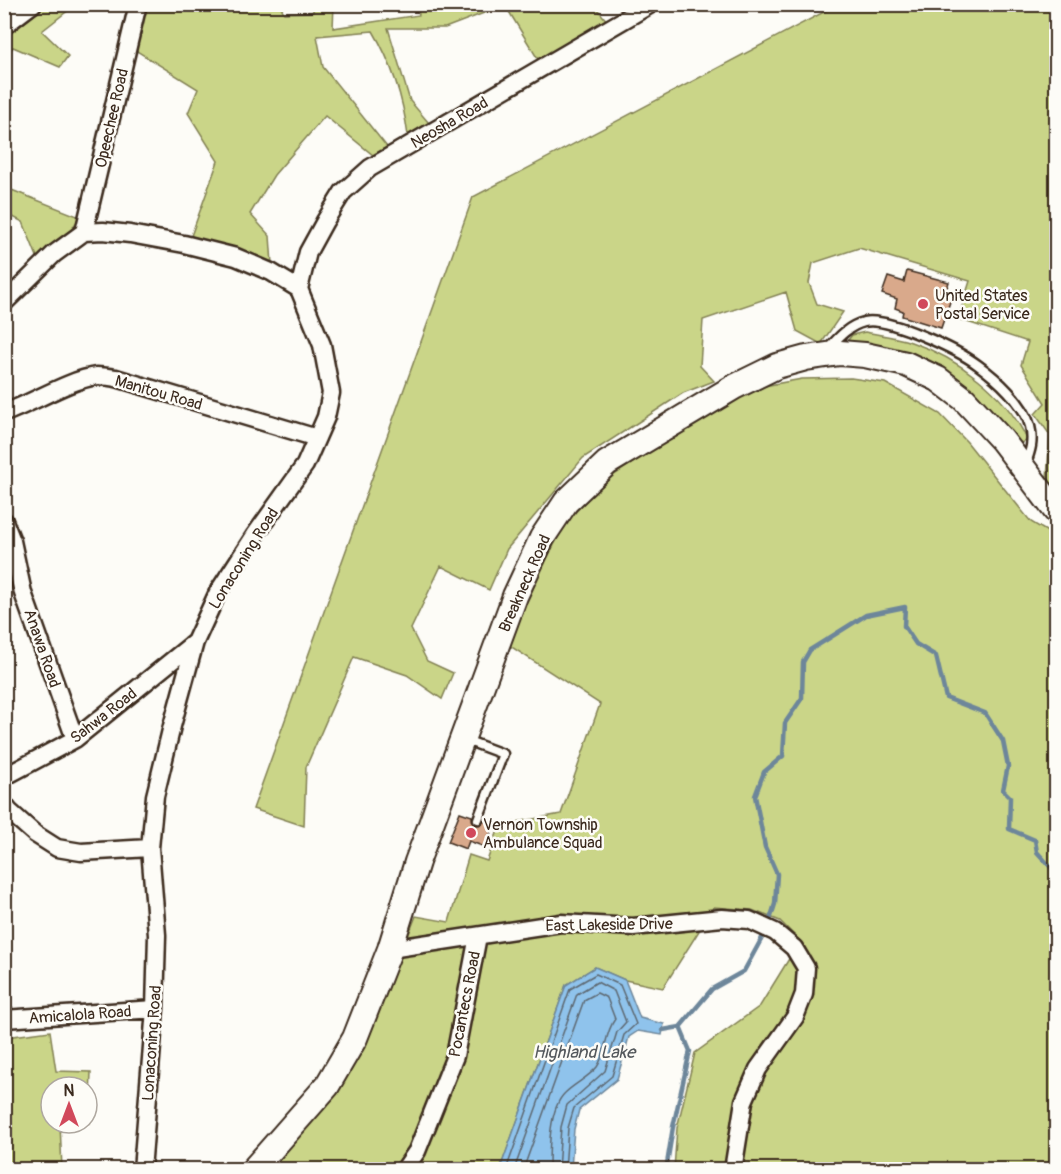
<svg xmlns="http://www.w3.org/2000/svg" width="1061" height="1174" font-family="Pangolin,sans-serif">
<style>
.green{fill:#cad588;stroke:#828053;stroke-width:1.5}
.water{fill:#8fc3ec;stroke:#6d869a;stroke-width:1.5}
.lines{fill:none;stroke-linecap:round;stroke-linejoin:round}
.shore{stroke:#5d6770;stroke-width:1.5}
.stream{stroke:#6d869a;stroke-width:4.5}
.building{fill:#d9a98b;stroke:#3b2a1e;stroke-width:1.5}
.lane-casing{stroke:#3b2a1e;stroke-width:13}
.street-casing{stroke:#3b2a1e;stroke-width:21}
.secondary-casing{stroke:#3b2a1e;stroke-width:28}
.lane{stroke:#fdfcf7;stroke-width:8}
.street{stroke:#fdfcf7;stroke-width:16}
.secondary{stroke:#fdfcf7;stroke-width:24}
.poi-dot{fill:#d1495b;stroke:#fdfcf7;stroke-width:2}
.labels{text-anchor:middle;stroke-width:5;stroke-linejoin:round;paint-order:stroke}
.street-label{font-size:16px;fill:#3b2a1e;stroke:#fdfcf7}
.poi-label{font-size:16px;fill:#3b2a1e;stroke:#fdfcf7;text-anchor:start}
.water-label{font-size:18px;font-style:italic;fill:#54585c;stroke:#fdfcf7}
</style>
<rect width="100%" height="100%" fill="#fdfcf7"/>
<filter id="ink" filterUnits="userSpaceOnUse"><feTurbulence type="fractalNoise" baseFrequency=".0167" numOctaves="2"/><feDisplacementMap in="SourceGraphic" scale="12" xChannelSelector="R" yChannelSelector="G"/><feConvolveMatrix kernelMatrix="1 2 1 2 8 2 1 2 1" color-interpolation-filters="sRGB"/></filter>
<g filter="url(#ink)">
<path class="green" d="M 593,4 L 608,22 L 539,61 L 505,5 L 445,28 L 388,28 L 410,101 L 429,123 L 408,136 C 403,98 392,63 373,31 L 317,36 L 323,67 L 387,147 L 373,155 L 325,116 L 274,175 L 250,214 L 270,236 L 272,264 L 231,248 L 191,236 L 218,161 L 188,113 L 198,89 L 135,50 L 146,5 L 280,5 L 284,13 L 313,12 L 313,5 L 334,5 L 333,28 L 419,15 L 417,5 Z
M 47,5 L 75,5 L 42,31 L 68,56 L 60,67 L 13,47 L 5,57 L 5,38 Z
M 837,5 L 1056,5 L 1056,495 L 1047,478 L 1050,435 L 1035,414 L 1045,403 L 1021,365 L 1028,342 L 958,319 L 970,281 L 859,248 L 813,263 L 809,283 L 817,304 L 843,312 L 821,344 L 797,331 L 786,292 L 703,320 L 700,366 L 714,381 L 683,393 L 583,458 L 507,549 L 489,590 L 441,566 L 411,629 L 427,661 L 453,673 L 442,699 L 407,675 L 354,657 L 306,767 L 304,826 L 253,809 L 473,197 Z
M 4,187 L 80,217 L 69,233 L 38,259 L 23,222 L 5,213 Z
M 865,332 C 880,335 896,337 911,342 C 958,358 1005,393 1027,439 L 1021,443 C 1001,427 988,405 970,388 C 938,360 884,355 844,345 L 852,335 Z
M 851,378 L 885,383 L 940,414 L 967,442 L 1031,522 L 1056,537 L 1056,588 L 1052,610 L 1056,613 L 1056,1169 L 674,1169 L 677,1128 L 695,1053 L 760,1006 L 800,941 L 780,921 L 752,910 L 714,907 L 663,988 L 625,980 L 595,967 L 566,985 L 500,1169 L 263,1170 L 374,1022 L 416,916 L 449,922 L 469,855 L 487,861 L 500,825 L 561,814 L 600,704 L 510,646 L 529,593 L 565,524 L 589,497 L 614,475 L 697,420 L 753,388 L 802,379 Z
M 50,1031 L 56,1071 L 91,1072 L 89,1123 L 87,1123 L 87,1087 L 51,1087 L 51,1123 L 86,1123 L 60,1124 L 62,1169 L 5,1169 L 4,1082 L 8,1078 L 6,1037 Z"/>
<path class="water" d="M 595,967 L 625,980 L 640,1018 L 664,1024 L 662,1035 L 638,1031 L 629,1037 L 617,1079 L 579,1110 L 574,1129 L 571,1169 L 500,1169 L 566,985 Z"/>
<g class="lines">
<path class="shore" d="M 506,1170 L 570,989 L 596,974 L 620,985 L 636,1024 L 624,1035 L 612,1076 L 574,1108 L 568,1128 L 565,1170
M 514,1170 L 577,994 L 597,982 L 614,991 L 626,1022 L 617,1032 L 605,1071 L 567,1105 L 561,1127 L 558,1170
M 523,1170 L 584,1000 L 597,993 L 607,998 L 615,1019 C 604,1034 606,1055 597,1067 C 589,1077 574,1084 565,1093 C 549,1108 549,1149 549,1170"/>
<path class="stream" d="M 769,923 L 775,904 L 777,874 L 765,847 L 755,796 L 764,772 L 783,756 L 785,723 L 802,698 L 803,662 L 810,650 L 866,615 L 905,607 L 904,626 L 916,644 L 936,656 L 946,698 L 985,713 L 1003,741 L 1008,766 L 1003,790 L 1010,797 L 1009,829 L 1035,840 L 1037,852 L 1056,873
M 663,1030 L 680,1027 L 712,989 L 744,971 L 762,938
M 666,1170 L 673,1127 L 690,1051 L 680,1027"/>
</g>
<path class="building" d="M 907,271 L 949,282 L 945,293 L 952,296 L 941,328 L 902,316 L 903,311 L 895,308 L 897,299 L 882,294 L 888,277 L 904,282 Z
M 460,812 L 472,816 L 473,823 L 476,825 L 482,824 L 484,821 L 494,825 L 485,847 L 469,841 L 466,849 L 448,842 Z"/>
<g class="lines">
<defs>
<path id="lane" d="M 828,349 C 838,338 848,326 864,322 C 887,316 958,350 978,365 C 996,378 1024,403 1030,426 C 1034,442 1030,452 1025,466
M 463,739 L 503,754 L 478,819"/>
<path id="street" d="M 4,26 L 33,4
M 84,232 L 138,4
M 299,289 L 308,252 L 325,221 L 343,192 L 370,168 L 651,4
M 4,303 L 54,254 L 84,232 L 103,231 L 130,234 L 184,244 L 236,257 L 271,272 L 299,289 L 322,345 L 331,393 L 326,417 L 305,465 L 255,535 L 218,592 L 195,642 L 172,726 L 155,796 L 150,848 L 157,935 L 155,1009 L 142,1170
M 4,413 C 33,403 68,380 97,376 C 103,376 109,377 116,378 L 317,438
M 4,521 L 12,541 L 23,593 L 75,739
M 4,777 L 75,739 L 195,642
M 4,804 L 9,811 L 35,834 L 57,848 L 81,852 L 150,848
M 390,949 L 561,923 L 633,927 L 722,918 L 749,920 L 775,932 L 794,948 L 806,968 L 804,994 L 795,1017 L 758,1069 L 744,1101 L 733,1170
M 4,1019 L 155,1009
M 404,1170 L 417,1151 L 455,1056 L 478,936"/>
<path id="secondary" d="M 253,1170 L 327,1086 L 355,1038 L 390,949 L 417,862 L 515,596 L 542,538 L 566,502 L 607,463 L 734,387 L 777,366 L 806,358 L 840,353 L 865,355 L 906,364 L 938,379 L 964,399 L 1002,440 L 1056,511"/>
</defs>
<use href="#lane" class="lane-casing"/>
<use href="#street" class="street-casing"/>
<use href="#secondary" class="secondary-casing"/>
<use href="#lane" class="lane"/>
<use href="#street" class="street"/>
<use href="#secondary" class="secondary"/>
</g>
</g>
<g class="poi-dot">
<circle cx="923" cy="304" r="6"/>
<circle cx="471" cy="833" r="6"/>
</g>
<g class="labels">
<g class="street-label">
<text transform="translate(111 118) rotate(-77)" y="6">Opeechee Road</text>
<text transform="translate(449 122) rotate(-30)" y="6">Neosha Road</text>
<text transform="translate(159 392) rotate(16)" y="6">Manitou Road</text>
<text transform="translate(243 558) rotate(-58)" y="6">Lonaconing Road</text>
<text transform="translate(524 583) rotate(-66)" y="6">Breakneck Road</text>
<text transform="translate(43 648) rotate(71)" y="6">Anawa Road</text>
<text transform="translate(103 715) rotate(-38)" y="6">Sahwa Road</text>
<text transform="translate(609 924) rotate(-1)" y="6">East Lakeside Drive</text>
<text transform="translate(464 1004) rotate(-79)" y="6">Pocantecs Road</text>
<text transform="translate(80 1014) rotate(-4)" y="6">Amicalola Road</text>
<text transform="translate(151 1043) rotate(-86)" y="6">Lonaconing Road</text>
</g>
<g class="poi-label">
<text x="935" y="301">United States<tspan x="935" dy="18">Postal Service</tspan></text>
<text x="483" y="830">Vernon Township<tspan x="483" dy="18">Ambulance Squad</tspan></text>
</g>
<g class="water-label">
<text x="584" y="1058">Highland Lake</text>
</g>
</g>
<rect width="1061" height="1174" fill="none" stroke="#fdfcf7" stroke-width="24"/>
<rect x="12" y="12" width="1037" height="1150" fill="none" stroke="#3b2a1e" stroke-width="2" filter="url(#ink)"/>
<g transform="translate(69 1105)"><circle r="28" fill="#fdfcf7" stroke="#afa8a0" stroke-width="1.5"/>
<path d="M0-4.5L10 22L0 15L-10 22Z" fill="#d1495b"/>
<text y="-9" font-size="16" font-weight="bold" text-anchor="middle" fill="#3b2a1e">N</text>
</g>
</svg>
